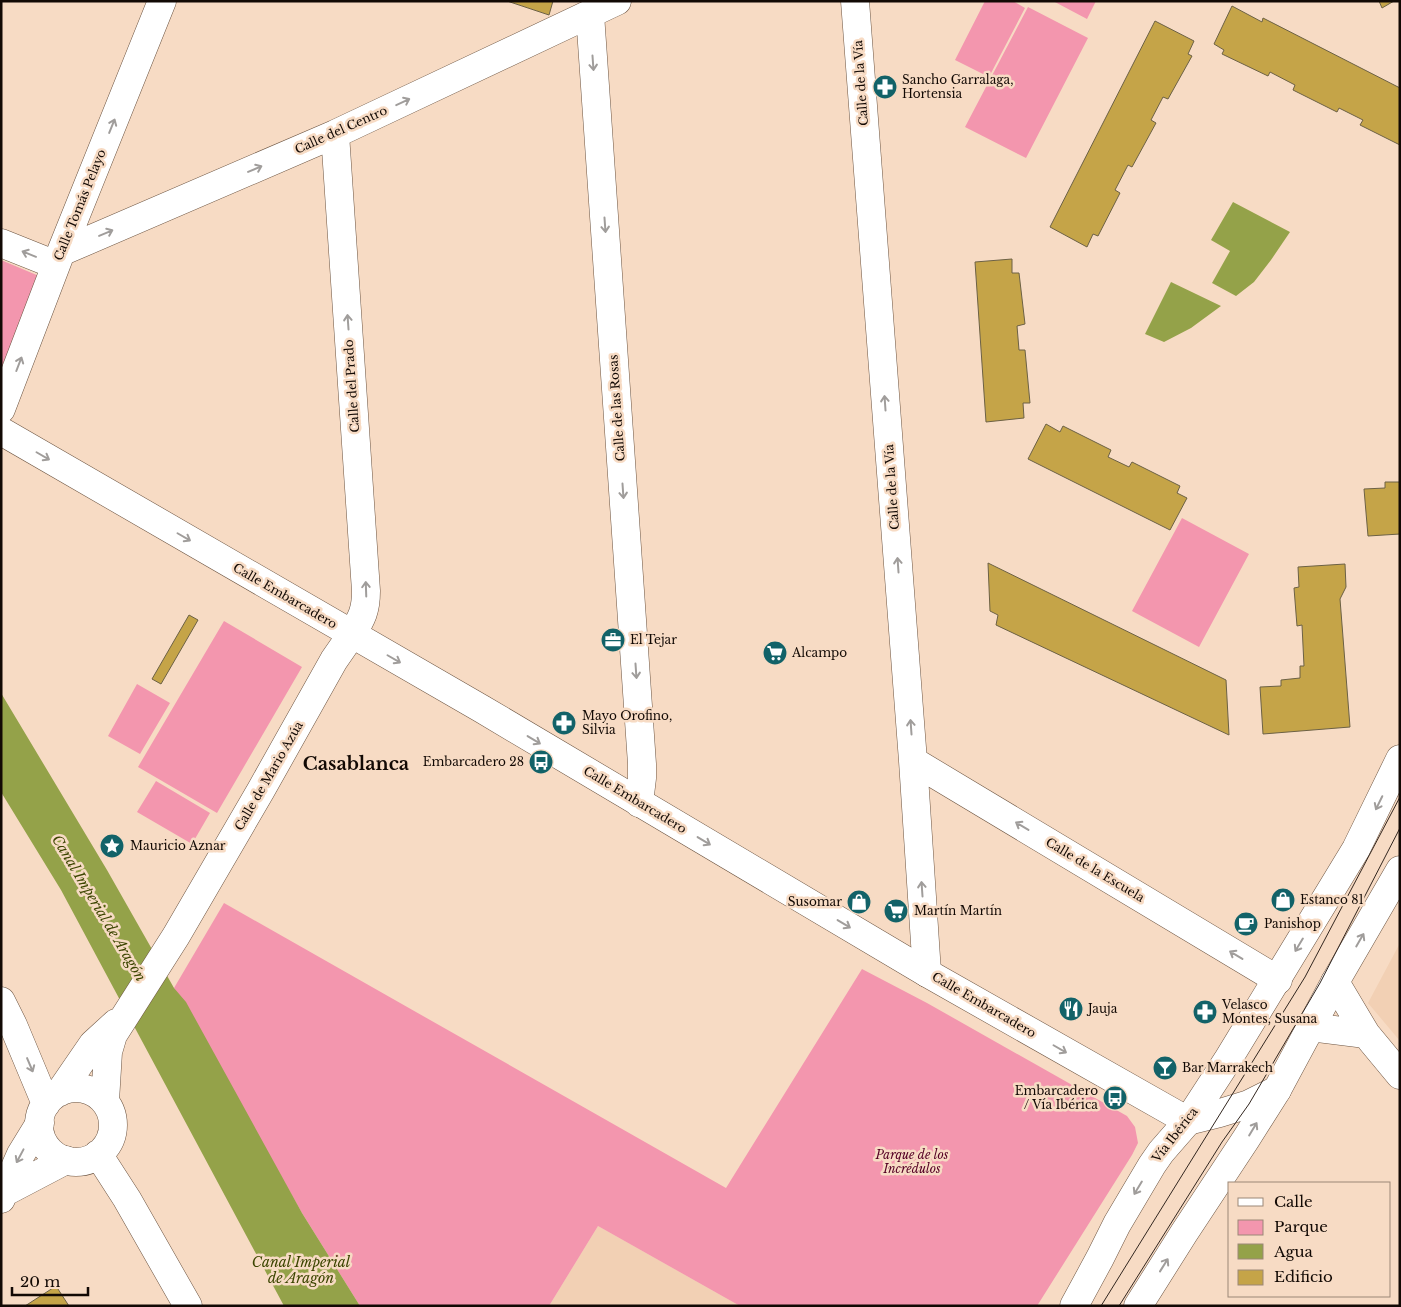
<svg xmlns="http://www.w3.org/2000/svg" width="1401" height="1307" font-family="'Libre Baskerville',serif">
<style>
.built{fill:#f2d0b4}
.green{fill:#f396ae}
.water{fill:#94a249}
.building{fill:#c5a448;stroke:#6c6145}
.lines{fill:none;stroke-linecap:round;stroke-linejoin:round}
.minor-casing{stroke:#6c5441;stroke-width:29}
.tertiary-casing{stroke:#6c5441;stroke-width:29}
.trunk-casing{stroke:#6c5441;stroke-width:29}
.minor{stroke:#fff;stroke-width:28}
.tertiary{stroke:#fff;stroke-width:28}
.trunk{stroke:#fff;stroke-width:28}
.tram{stroke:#32261f;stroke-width:1}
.oneway{stroke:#a09d9b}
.labels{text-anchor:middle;stroke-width:5;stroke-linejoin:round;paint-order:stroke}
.poi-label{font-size:12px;fill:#120904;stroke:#f7dbc4;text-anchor:start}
.street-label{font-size:12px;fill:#120904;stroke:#f7dbc4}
.park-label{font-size:12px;font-style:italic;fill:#550025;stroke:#f7dbc4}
.water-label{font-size:14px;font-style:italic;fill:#3c4500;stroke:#f7dbc4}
.district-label{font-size:18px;font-weight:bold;fill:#120904;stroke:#f7dbc4}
</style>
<rect width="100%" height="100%" fill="#f7dbc4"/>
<path class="built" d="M 1400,943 L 1400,1041 L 1368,1003 Z
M 598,1226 L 740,1306 L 549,1306 Z"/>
<path class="green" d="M 985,1 L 1013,1 L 1025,8 L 989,77 L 955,60 Z
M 1053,1 L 1096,1 L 1087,19 Z
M 1028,7 L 1088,38 L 1026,158 L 965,127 Z
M 1,260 L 39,276 L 1,369 Z
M 1182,518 L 1249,554 L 1199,647 L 1132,611 Z
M 224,621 L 302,667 L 217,813 L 138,767 Z
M 137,684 L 170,703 L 140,754 L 108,736 Z
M 156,781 L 210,813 L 192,844 L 137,812 Z
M 224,903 L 726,1188 L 862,969 L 927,1003 L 1127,1116 L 1135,1127 L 1138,1143 L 1132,1155 L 1037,1306 L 740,1306 L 598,1226 L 549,1306 L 360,1306 L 302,1213 L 174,988 Z"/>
<path class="water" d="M 1233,202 L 1290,232 L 1271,260 L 1254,282 L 1236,296 L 1212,283 L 1230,251 L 1211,240 Z
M 1171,282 L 1221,306 L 1191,328 L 1164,342 L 1145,334 Z
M 1,693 L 107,870 L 174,988 L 186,1002 L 302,1213 L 360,1306 L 284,1306 L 61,890 L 1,792 Z"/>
<path class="building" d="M 507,1 L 553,1 L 549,15 Z
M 1379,1 L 1394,1 L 1382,8 Z
M 1232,6 L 1262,22 L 1263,18 L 1400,88 L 1400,145 L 1360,125 L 1363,120 L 1339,108 L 1337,112 L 1293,90 L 1295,85 L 1270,72 L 1268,76 L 1222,54 L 1224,50 L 1214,44 Z
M 1155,21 L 1194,41 L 1188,54 L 1192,56 L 1168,99 L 1163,97 L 1151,120 L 1156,123 L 1132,167 L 1128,165 L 1115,190 L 1120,193 L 1098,236 L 1093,234 L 1087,247 L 1050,227 Z
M 1012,259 L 1012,273 L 1019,273 L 1025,324 L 1017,326 L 1019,350 L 1025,350 L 1030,403 L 1023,403 L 1024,418 L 986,422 L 975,262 Z
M 1046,424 L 1060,432 L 1063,426 L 1111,450 L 1108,457 L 1129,467 L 1132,462 L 1180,486 L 1177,493 L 1187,498 L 1170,530 L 1028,459 Z
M 1385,482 L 1400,482 L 1400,534 L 1368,536 L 1364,489 L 1385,488 Z
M 988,563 L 1226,680 L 1229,735 L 996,625 L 998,615 L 990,611 Z
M 1345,564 L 1346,587 L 1340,599 L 1350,727 L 1263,734 L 1260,687 L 1281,686 L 1281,680 L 1300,678 L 1300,666 L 1304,666 L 1302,625 L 1297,626 L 1294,588 L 1299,587 L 1298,567 Z
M 189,615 L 198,620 L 161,684 L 152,679 Z
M 56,1286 L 69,1306 L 25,1306 Z"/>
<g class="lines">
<defs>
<path id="minor" d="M 855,1 L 913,761 L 927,973
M 590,14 L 642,764 L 642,778 L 639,803
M 335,134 L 366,591 C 366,610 362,618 352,634
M 1,243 L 56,265
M 61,252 L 335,134 L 617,1
M 1,409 L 61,252 L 162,1
M 913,761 L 1278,980
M 1335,982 L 1366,1034 L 1400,1075
M 1310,1027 L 1366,1034
M 5,1192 L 66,1160
M 1,1199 L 21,1154 L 40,1123"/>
<path id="tertiary" d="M 1,431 L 482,709 L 927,973 L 1188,1121 L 1220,1113 L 1249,1104 L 1277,1090
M 1,1001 L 13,1025 L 46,1104
M39 1125a37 37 0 1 1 74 0a37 37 0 1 1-74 0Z
M 60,1092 L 93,1044 L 116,1023
M 105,1101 L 108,1052 L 113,1035 L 176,936 L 261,790 L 334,660 L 352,634
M 98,1154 L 127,1199 L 188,1306"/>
<path id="trunk" d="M 1074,1306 L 1100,1258 L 1117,1224 L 1152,1165 L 1161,1152 L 1188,1121 L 1227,1061 L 1356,849 L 1400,759
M 1138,1306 L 1184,1233 L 1246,1139 L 1277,1090 L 1335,982 L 1400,870"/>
</defs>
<use href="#minor" class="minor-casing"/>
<use href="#tertiary" class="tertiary-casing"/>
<use href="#trunk" class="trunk-casing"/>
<use href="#minor" class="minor"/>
<use href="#tertiary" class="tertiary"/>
<use href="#trunk" class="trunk"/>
<path class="tram" d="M 1101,1306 L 1305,977 L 1400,797
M 1119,1306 L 1222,1142 L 1249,1104 L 1320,983 L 1400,828"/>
</g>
<defs><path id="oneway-shaft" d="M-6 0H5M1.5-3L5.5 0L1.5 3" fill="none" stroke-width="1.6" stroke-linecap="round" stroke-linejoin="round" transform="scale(1.25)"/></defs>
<g class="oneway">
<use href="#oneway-shaft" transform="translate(593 63) rotate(86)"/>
<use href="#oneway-shaft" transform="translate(403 102) rotate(-25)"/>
<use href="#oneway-shaft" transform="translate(112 126) rotate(-68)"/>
<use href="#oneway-shaft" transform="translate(255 169) rotate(-23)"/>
<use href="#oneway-shaft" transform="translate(605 225) rotate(86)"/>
<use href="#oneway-shaft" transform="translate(106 233) rotate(-23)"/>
<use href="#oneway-shaft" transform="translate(29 254) rotate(-158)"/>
<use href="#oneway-shaft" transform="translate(348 322) rotate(-94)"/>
<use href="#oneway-shaft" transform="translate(19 364) rotate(-69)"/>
<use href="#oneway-shaft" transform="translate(885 403) rotate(-94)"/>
<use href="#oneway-shaft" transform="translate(43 456) rotate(30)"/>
<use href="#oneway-shaft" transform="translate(623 491) rotate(86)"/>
<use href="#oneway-shaft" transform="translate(184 537) rotate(30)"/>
<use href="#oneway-shaft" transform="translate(898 565) rotate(-94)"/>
<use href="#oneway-shaft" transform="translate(366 589) rotate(-92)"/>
<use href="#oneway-shaft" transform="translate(394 659) rotate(30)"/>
<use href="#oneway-shaft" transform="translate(636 671) rotate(86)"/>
<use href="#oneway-shaft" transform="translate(911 727) rotate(-94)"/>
<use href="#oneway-shaft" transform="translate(534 740) rotate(31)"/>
<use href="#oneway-shaft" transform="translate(1379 803) rotate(116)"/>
<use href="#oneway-shaft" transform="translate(1022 826) rotate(-149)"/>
<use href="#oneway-shaft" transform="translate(704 841) rotate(31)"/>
<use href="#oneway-shaft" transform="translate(922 889) rotate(-94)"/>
<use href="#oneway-shaft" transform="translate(844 924) rotate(31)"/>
<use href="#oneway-shaft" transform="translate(1360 940) rotate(-60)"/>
<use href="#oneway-shaft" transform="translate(1299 945) rotate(121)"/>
<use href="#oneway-shaft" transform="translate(1236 955) rotate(-149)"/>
<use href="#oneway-shaft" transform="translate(1060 1049) rotate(30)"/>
<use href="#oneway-shaft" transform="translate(30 1065) rotate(67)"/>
<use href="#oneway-shaft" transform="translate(1253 1129) rotate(-59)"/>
<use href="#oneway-shaft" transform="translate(20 1156) rotate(118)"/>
<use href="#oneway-shaft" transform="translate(1138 1188) rotate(121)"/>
<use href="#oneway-shaft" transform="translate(1164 1265) rotate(-58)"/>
</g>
<defs>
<symbol id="pharmacy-disc" viewBox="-11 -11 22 22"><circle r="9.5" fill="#126268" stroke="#f7dbc4"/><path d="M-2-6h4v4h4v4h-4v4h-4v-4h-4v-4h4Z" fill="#fff"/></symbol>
<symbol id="office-disc" viewBox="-11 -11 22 22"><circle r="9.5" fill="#126268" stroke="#f7dbc4"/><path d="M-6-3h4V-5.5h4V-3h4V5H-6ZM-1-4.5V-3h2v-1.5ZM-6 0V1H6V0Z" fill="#fff"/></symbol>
<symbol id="supermarket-disc" viewBox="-11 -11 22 22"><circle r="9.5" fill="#126268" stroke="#f7dbc4"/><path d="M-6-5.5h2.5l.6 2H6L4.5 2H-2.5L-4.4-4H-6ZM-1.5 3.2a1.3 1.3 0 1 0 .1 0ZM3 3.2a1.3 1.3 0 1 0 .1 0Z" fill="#fff"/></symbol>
<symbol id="bus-disc" viewBox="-11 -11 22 22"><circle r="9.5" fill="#126268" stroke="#f7dbc4"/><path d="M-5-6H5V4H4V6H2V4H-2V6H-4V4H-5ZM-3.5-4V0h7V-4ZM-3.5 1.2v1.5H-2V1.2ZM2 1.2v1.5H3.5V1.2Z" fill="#fff"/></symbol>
<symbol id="sight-disc" viewBox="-11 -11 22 22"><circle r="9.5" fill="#126268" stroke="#f7dbc4"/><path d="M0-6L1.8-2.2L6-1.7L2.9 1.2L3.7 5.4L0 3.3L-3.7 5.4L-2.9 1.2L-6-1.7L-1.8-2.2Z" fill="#fff"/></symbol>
<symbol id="shop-disc" viewBox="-11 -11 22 22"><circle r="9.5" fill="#126268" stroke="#f7dbc4"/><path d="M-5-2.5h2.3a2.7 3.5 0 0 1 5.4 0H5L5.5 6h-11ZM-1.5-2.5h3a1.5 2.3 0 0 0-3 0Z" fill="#fff"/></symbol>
<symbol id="cafe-disc" viewBox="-11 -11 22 22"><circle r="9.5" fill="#126268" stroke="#f7dbc4"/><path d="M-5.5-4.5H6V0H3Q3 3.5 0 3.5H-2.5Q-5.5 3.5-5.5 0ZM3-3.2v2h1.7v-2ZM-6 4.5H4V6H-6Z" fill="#fff"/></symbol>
<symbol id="restaurant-disc" viewBox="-11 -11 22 22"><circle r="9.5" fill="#126268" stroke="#f7dbc4"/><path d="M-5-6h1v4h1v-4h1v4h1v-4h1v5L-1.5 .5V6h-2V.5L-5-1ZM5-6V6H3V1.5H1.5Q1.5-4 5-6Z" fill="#fff"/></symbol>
<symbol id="bar-disc" viewBox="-11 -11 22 22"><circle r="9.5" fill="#126268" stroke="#f7dbc4"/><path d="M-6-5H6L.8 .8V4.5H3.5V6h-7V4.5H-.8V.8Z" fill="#fff"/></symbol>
</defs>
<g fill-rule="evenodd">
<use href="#pharmacy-disc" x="871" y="73" width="28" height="28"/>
<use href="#office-disc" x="599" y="626" width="28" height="28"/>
<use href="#supermarket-disc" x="761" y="639" width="28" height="28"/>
<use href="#pharmacy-disc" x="550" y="709" width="28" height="28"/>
<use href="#bus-disc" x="527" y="748" width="28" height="28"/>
<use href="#sight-disc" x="98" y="832" width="28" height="28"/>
<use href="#shop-disc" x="1269" y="886" width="28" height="28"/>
<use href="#shop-disc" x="845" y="888" width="28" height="28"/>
<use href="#supermarket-disc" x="882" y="897" width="28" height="28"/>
<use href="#cafe-disc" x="1232" y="910" width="28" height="28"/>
<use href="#restaurant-disc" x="1057" y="995" width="28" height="28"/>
<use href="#pharmacy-disc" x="1191" y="998" width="28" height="28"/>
<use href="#bar-disc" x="1151" y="1054" width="28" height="28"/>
<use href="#bus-disc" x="1101" y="1084" width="28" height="28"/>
</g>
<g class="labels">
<g class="poi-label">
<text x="902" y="84">Sancho Garralaga,<tspan x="902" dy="14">Hortensia</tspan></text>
<text x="630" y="644">El Tejar</text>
<text x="792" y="657">Alcampo</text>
<text x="582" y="720">Mayo Orofino,<tspan x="582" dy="14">Silvia</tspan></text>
<text x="524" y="766" text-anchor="end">Embarcadero 28</text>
<text x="130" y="850">Mauricio Aznar</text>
<text x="1300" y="904">Estanco 81</text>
<text x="842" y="906" text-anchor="end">Susomar</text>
<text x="914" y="915">Martín Martín</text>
<text x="1264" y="928">Panishop</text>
<text x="1222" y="1009">Velasco<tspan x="1222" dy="14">Montes, Susana</tspan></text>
<text x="1088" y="1013">Jauja</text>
<text x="1182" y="1072">Bar Marrakech</text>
<text x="1098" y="1095" text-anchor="end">Embarcadero<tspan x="1098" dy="14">/ Vía Ibérica</tspan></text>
</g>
<g class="street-label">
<text transform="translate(861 83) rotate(-94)" y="4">Calle de la Vía</text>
<text transform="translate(341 130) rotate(-24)" y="4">Calle del Centro</text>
<text transform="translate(80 205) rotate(-68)" y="4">Calle Tomás Pelayo</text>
<text transform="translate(352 386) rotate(-94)" y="4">Calle del Prado</text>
<text transform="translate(617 408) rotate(-94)" y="4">Calle de las Rosas</text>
<text transform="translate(892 487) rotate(-94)" y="4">Calle de la Vía</text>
<text transform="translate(285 596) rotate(30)" y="4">Calle Embarcadero</text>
<text transform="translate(269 776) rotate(-60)" y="4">Calle de Mario Azúa</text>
<text transform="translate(635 800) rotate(31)" y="4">Calle Embarcadero</text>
<text transform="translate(1095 870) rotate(31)" y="4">Calle de la Escuela</text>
<text transform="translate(984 1005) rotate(30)" y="4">Calle Embarcadero</text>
<text transform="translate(1175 1135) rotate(-52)" y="4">Vía Ibérica</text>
</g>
<g class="park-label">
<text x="912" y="1159">Parque de los<tspan x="912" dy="14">Incrédulos</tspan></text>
</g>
<g class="water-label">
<text transform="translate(99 908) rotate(59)" y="5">Canal Imperial de Aragón</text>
<text x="301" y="1267">Canal Imperial<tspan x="301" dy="16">de Aragón</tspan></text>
</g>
<g class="district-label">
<text x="356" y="770">Casablanca</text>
</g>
</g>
<rect width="1401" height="1307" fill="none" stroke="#120904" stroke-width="5"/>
<rect x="1228" y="1182" width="162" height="115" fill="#f7dbc4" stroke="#9b8777"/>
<rect x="1238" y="1198" width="25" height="8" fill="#ffffff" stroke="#9b8777"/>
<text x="1274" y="1207" font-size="15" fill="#120904">Calle</text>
<rect x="1238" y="1220" width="25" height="15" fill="#f396ae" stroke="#9b8777"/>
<text x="1274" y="1232" font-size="15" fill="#120904">Parque</text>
<rect x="1238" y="1244" width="25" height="15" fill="#94a249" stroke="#9b8777"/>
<text x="1274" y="1257" font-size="15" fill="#120904">Agua</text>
<rect x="1238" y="1270" width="25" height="15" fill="#c5a448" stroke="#9b8777"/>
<text x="1274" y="1282" font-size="15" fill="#120904">Edificio</text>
<path d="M12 1287v8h76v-8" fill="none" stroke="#120904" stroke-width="2.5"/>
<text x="20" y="1287" font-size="15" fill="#120904" stroke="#f7dbc4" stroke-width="4" paint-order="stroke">20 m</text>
</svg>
